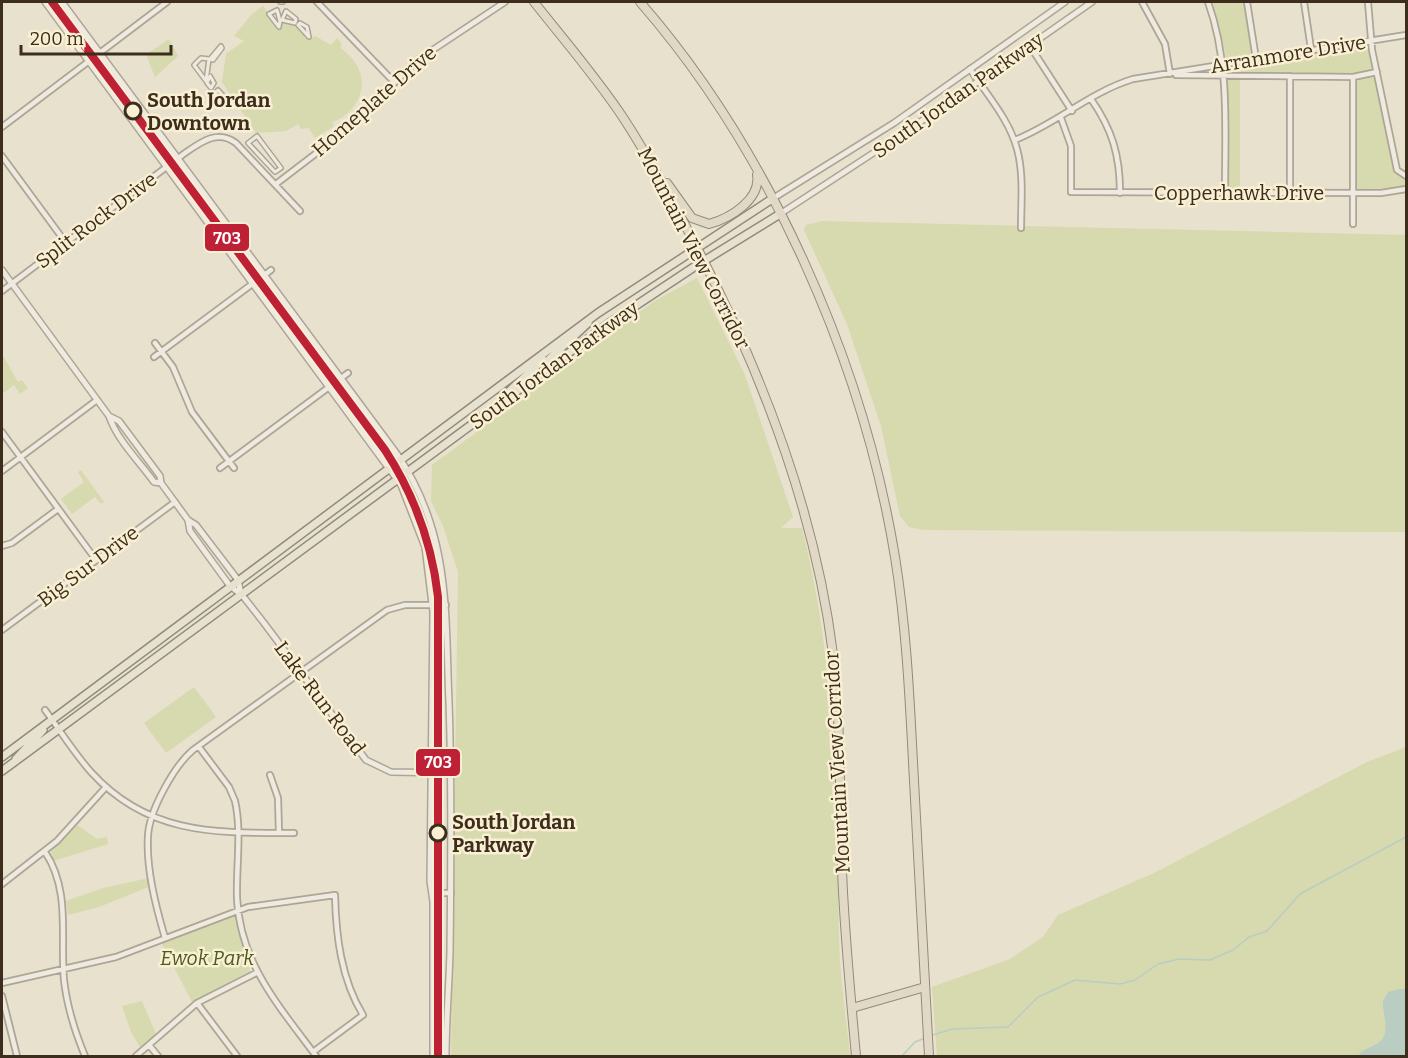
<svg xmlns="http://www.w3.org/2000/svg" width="1408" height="1058" font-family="Bitter,serif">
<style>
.green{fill:#d7d9ae}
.water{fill:#b9cdc2}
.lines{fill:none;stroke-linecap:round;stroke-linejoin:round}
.stream{stroke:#b9cdc2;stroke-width:1.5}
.pedestrian-casing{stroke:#ada596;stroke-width:6}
.minor-casing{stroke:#ada596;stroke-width:8}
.tertiary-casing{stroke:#ada596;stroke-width:8}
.primary-casing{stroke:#928b7d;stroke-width:10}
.trunk-casing{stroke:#928b7d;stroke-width:10}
.pedestrian{stroke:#efeadf;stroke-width:3}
.minor{stroke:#efeadf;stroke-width:4.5}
.tertiary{stroke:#efeadf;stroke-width:5}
.primary{stroke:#e7e1d0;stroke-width:7}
.trunk{stroke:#e1d9c6;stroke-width:8}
.rail-1-casing{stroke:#f9efd2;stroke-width:12}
.rail-1{stroke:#be2036;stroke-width:8}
.stop-dot{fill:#f9efd2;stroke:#3d2d1c;stroke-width:3}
.labels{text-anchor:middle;stroke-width:5;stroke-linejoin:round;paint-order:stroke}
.street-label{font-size:20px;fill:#3d2d1c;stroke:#f9efd2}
.stop-label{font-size:20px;font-weight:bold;fill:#3d2d1c;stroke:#f9efd2;text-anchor:start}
.park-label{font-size:20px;font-style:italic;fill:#4b5c21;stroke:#f9efd2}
.line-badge{stroke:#f9efd2;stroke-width:2}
.badge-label{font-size:16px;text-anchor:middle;font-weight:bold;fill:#fff}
</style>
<rect width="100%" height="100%" fill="#e8e1cd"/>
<path class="green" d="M 1213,2 L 1245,2 L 1253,53 L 1251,57 L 1227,61 Z
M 263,6 L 278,26 L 280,21 L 297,25 L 309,39 L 315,36 L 331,45 L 337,38 L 342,44 L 340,47 C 345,52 352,57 356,64 C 371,87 355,115 332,122 L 334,126 L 315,138 L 309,128 L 301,129 L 298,124 L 286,131 L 256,133 L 222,82 L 226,54 L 244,41 L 234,36 L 252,14 Z
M 169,39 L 178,56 L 155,77 L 147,57 L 148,53 Z
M 1365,44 L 1370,46 L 1374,66 L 1371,71 L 1356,74 L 1227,73 L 1228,65 Z
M 1372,75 L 1376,78 L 1396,172 L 1406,178 L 1406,187 L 1360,191 L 1355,186 L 1355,79 Z
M 1240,78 L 1240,191 L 1229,191 L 1227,79 Z
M 822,221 L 1406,235 L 1406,532 L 923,530 L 909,527 L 900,516 L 881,426 L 847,324 L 804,230 L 806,225 Z
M 697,278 L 745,375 L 793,517 L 781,528 L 802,528 C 837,668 836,797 839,939 C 840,978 846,1017 850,1056 L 451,1056 L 458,572 L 443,526 L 431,501 L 432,465 L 656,300 Z
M 2,354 L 18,382 L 22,380 L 28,388 L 20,394 L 14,385 L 2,394 Z
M 81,470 L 104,502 L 101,504 L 95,497 L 72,514 L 61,499 L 84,482 L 78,472 Z
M 194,687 L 216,717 L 166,753 L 144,723 Z
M 1406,747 L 1406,1056 L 937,1056 L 932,987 L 1010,959 L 1043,937 L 1058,915 L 1154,873 L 1367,762 Z
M 77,825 L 97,839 L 107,837 L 108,844 L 53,861 L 51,851 Z
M 149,878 L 151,886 L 99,907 L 68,915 L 66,901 L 103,888 Z
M 233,915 L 236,919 L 250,971 L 192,1002 L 161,942 Z
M 142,1001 L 156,1034 L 141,1049 L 131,1032 L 122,1006 Z"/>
<path class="water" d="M 1399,989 L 1406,989 L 1406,1056 L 1358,1056 C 1364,1048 1370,1048 1378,1043 C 1392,1035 1382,1013 1383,1001 L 1388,992 Z"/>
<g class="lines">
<path class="stream" d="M 930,1036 L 952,1029 L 1008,1027 L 1038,997 L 1075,980 L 1120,984 L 1135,980 L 1158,964 L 1179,959 L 1210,960 L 1233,950 L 1249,937 L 1267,931 L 1300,894 L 1406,837
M 902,1056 L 915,1042 L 925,1038"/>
<defs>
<path id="pedestrian" d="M 280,2 L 283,2
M 277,10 L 280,21 L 279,27 L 269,14 Z
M 286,11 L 296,19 L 295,23 L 282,20 Z
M 300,23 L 307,27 L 309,37 L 298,25 Z
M 221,46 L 222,48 L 213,60 L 210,59 Z
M 201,58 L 209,59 L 206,81 L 194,65 Z
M 210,76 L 214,83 L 211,88 L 207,83 Z
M 218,90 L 228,101 L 225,103 L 215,93 Z
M 257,136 L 281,168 L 275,172 L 248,143 Z"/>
<path id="minor" d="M 317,2 L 394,82
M 1142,2 L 1165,44 L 1170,74
M 1208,2 C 1230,63 1225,129 1225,193
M 1247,2 L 1256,59
M 1304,2 L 1311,49
M 1368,2 L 1372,50 L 1397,170 L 1406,176
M 1030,46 L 1072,111
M 970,69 C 987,95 1009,119 1017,149 C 1024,174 1021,203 1021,228
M 1176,75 L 1353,77 L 1377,72
M 1290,76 L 1290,193
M 1091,99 C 1112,129 1120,155 1120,193
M 1061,118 L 1071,146 L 1071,192 L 1381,193 L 1406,189
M 2,127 L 167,2
M 1015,140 C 1056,124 1090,92 1133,79 L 1406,35
M 2,156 L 66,243
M 276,184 L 344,132 L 419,59 L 505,2
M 1353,224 L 1353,77
M 2,291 L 185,153 C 201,142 218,129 236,143 L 300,211
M 155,343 L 173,367 L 192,412 L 234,468
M 154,357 L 271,270
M 2,432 L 96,560
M 220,468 L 348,373
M 2,471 L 97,400
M 2,546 L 12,543 L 58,509
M 2,630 L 175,502
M 45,710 C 60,730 74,753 91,772 C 148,835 215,833 294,833
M 199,747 L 229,787 L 235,801 C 242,832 236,866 237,898 C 240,963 279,1006 316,1056
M 270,775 L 278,798 L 279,833
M 45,852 C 71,891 60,937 64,980 C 67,1007 75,1032 85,1056
M 2,884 L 57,841 L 106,787
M 432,893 L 451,893
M 165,938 C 156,907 146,869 148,836 C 149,811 174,766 193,750 L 387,610 L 405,605 L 446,605
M 2,983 L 116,957 L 248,907 L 335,895 C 336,936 341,979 363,1015 L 313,1052
M 2,996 L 17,1056
M 197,1003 L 237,1056
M 149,1045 L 158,1056
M 136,1056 L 197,1003 L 256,973"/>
<path id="tertiary" d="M 45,2 L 401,485 L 425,547 L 433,612 L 430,881 L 433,902 L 433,1056
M 62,2 L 397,454 C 451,534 445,611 449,702 C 452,785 451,869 450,952 C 449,987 446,1022 446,1056
M 772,199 L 894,123 L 1065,2
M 780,214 L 910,129 L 1092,2
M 2,270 L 109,416 C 117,440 139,461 154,482 L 161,483
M 109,416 L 119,421 L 160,476 L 161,483 L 188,520 L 196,525 L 238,580 L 241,594
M 188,520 L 190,531 L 230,586 L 242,595 L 264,623 L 366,760 L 391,772 L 451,773"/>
<path id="primary" d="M 545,363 L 588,323
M 503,397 L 543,360
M 2,757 L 598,313 L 772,199
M 16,759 L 43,730
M 2,771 L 608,324 L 694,267 L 780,214"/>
<path id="trunk" d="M 534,2 C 564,40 597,78 624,119 C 650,159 672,200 694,242 C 761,370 815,510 833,654 C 842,733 839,813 843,892 C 846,947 851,1002 856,1056
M 640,2 C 770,151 863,362 895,557 C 907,631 910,706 914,781 C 919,873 924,965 929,1056
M 667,183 L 692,218 L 709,224 C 731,218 761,199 757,175
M 852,1008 L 925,987"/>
</defs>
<use href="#pedestrian" class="pedestrian-casing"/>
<use href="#minor" class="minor-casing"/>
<use href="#tertiary" class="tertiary-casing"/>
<use href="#primary" class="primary-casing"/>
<use href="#trunk" class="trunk-casing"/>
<use href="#pedestrian" class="pedestrian"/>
<use href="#minor" class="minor"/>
<use href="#tertiary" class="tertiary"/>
<use href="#primary" class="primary"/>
<use href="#trunk" class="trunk"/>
<defs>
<path id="rail-1" d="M 52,2 L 385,450 C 415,496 432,543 438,597 L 438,1056"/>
</defs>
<use href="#rail-1" class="rail-1-casing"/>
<use href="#rail-1" class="rail-1"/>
</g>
<g class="stop-dot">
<circle cx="133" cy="111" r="8"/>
<circle cx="438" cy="833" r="8"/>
</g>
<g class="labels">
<g class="street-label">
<text transform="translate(1288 54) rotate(-9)" y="7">Arranmore Drive</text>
<text transform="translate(958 95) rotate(-35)" y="7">South Jordan Parkway</text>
<text transform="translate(374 101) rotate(-41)" y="7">Homeplate Drive</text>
<text x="1239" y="200">Copperhawk Drive</text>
<text transform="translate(96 220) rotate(-37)" y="7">Split Rock Drive</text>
<text transform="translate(694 248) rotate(63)" y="7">Mountain View Corridor</text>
<text transform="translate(554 365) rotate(-36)" y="7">South Jordan Parkway</text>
<text transform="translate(88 566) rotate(-37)" y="7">Big Sur Drive</text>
<text transform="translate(320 698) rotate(53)" y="7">Lake Run Road</text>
<text transform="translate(837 762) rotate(-93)" y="7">Mountain View Corridor</text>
</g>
<g class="stop-label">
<text x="147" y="107">South Jordan<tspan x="147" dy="23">Downtown</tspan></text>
<text x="452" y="829">South Jordan<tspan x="452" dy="23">Parkway</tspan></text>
</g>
<g class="park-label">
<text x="207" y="965">Ewok Park</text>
</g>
</g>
<g class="line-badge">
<rect x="204" y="223" width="46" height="29" rx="6" fill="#be2036"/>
<rect x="415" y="748" width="46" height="29" rx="6" fill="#be2036"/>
</g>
<g class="badge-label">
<text x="227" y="244">703</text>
<text x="438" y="768">703</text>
</g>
<rect width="1408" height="1058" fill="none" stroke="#3d2d1c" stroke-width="6"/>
<path d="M21 45v9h150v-9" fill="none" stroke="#3d2d1c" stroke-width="3"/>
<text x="30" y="45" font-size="18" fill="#3d2d1c" stroke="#f9efd2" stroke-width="4.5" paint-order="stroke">200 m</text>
</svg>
